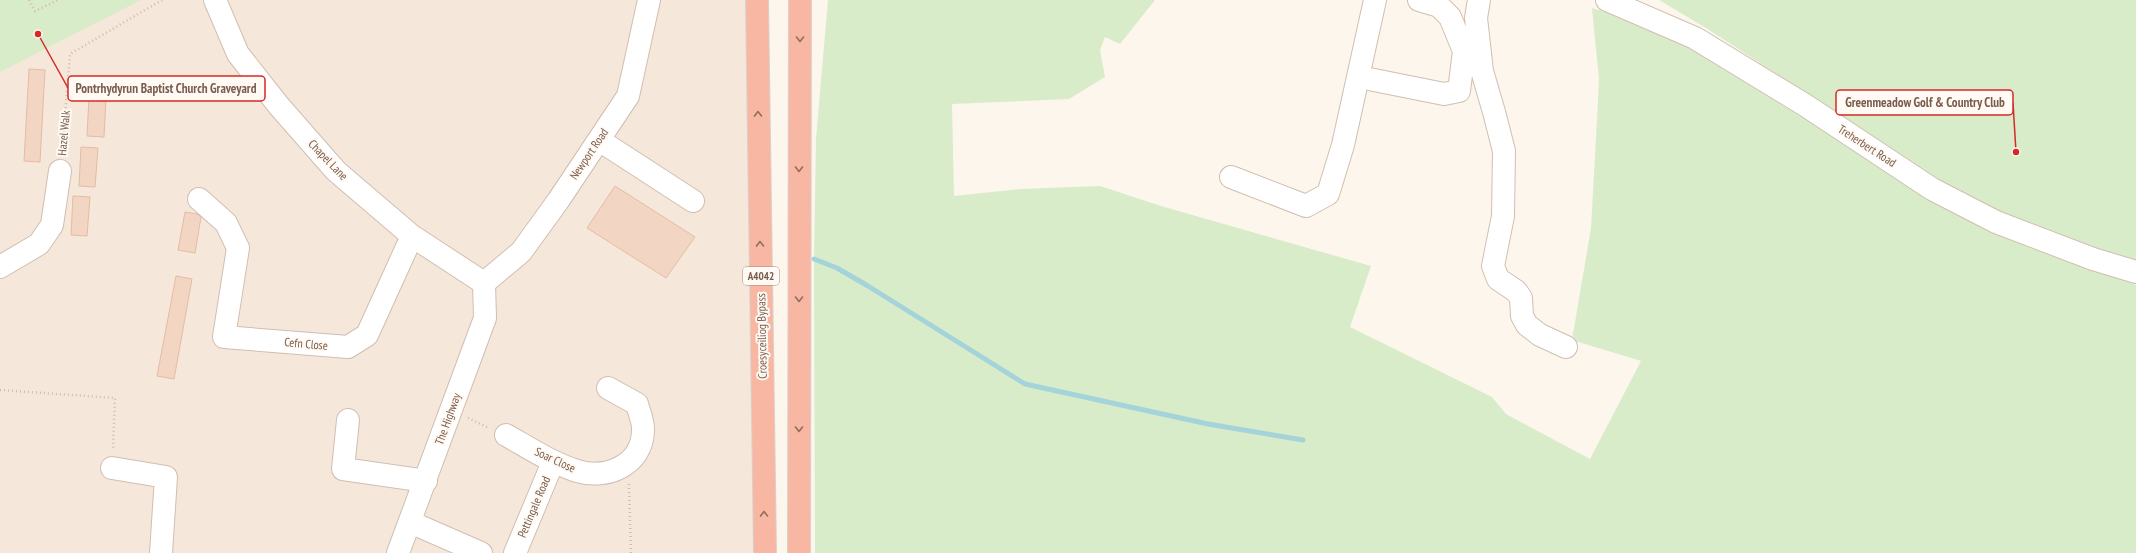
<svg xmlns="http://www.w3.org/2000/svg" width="2136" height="553" font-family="'PT Sans Narrow',sans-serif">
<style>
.residential{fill:#f5e8da}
.green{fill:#d8ecc9}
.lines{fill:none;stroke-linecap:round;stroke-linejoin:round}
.stream{stroke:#a5d3da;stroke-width:5}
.building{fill:#f3d5c3;stroke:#e6bba3}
.minor-casing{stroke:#d1beb0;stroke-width:24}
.highway-casing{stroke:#dad1cd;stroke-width:24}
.path{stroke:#d9b8a5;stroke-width:2.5;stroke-dasharray:1 3;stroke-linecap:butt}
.minor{stroke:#fff;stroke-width:22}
.highway{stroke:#f7b7a3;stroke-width:22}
.oneway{stroke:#936e5e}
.labels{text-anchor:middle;stroke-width:4;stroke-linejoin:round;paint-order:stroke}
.shield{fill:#fffaf3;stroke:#a28b7f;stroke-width:1}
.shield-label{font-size:11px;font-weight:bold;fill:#7a5c4d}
.street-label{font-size:12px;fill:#7a5c4d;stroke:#fffaf3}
.leader{fill:none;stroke:#d62828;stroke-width:1.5}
.callout-dot{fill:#d62828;stroke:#fffaf3;stroke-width:1.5}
.callout{fill:#fffaf3;stroke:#d62828;stroke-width:1.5}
.callout-label{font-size:13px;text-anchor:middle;font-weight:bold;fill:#7a5c4d}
</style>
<rect width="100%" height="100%" fill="#fdf6ec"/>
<path class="residential" d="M 0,0 L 757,0 L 765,553 L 0,553 Z"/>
<path class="green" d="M 0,0 L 141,0 L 0,72 Z
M 828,0 L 1155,0 L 1120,44 L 1105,37 L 1100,50 L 1105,77 L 1069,99 L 952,104 L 954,196 L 1021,189 L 1100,186 L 1161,206 L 1371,266 L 1350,327 L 1492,397 L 1506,414 L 1590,459 L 1641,361 L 1572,340 L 1591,228 L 1597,120 L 1599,79 L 1592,8 L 1605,12 L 1695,50 L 1904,181 L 2040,250 L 2136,285 L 2136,553 L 815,553 L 814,259 L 816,139 Z
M 1659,0 L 2136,0 L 2136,264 L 2024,222 L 1962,194 L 1706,28 Z"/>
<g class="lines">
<path class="stream" d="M 814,259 L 837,268 L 868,286 L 1025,384 L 1208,424 L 1303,440"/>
</g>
<path class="building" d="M 29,69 L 45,70 L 40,162 L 24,161 Z
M 89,97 L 106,98 L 104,137 L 87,136 Z
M 81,147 L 98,148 L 95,187 L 79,186 Z
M 615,186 L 695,237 L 666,278 L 587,228 Z
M 73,196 L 90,197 L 87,236 L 71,235 Z
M 185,212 L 197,214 L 201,217 L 195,253 L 178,250 Z
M 176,276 L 192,279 L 174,379 L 157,376 Z"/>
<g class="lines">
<defs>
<path id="minor" d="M 215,0 L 238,54 L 279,106 L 336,171 L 412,236 L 484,283
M 1479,0 L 1476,18 L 1482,71 L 1494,112 L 1504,151 L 1503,216 L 1493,266 L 1498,279 L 1516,291 L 1521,298 L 1522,316 L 1527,325 L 1540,335 L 1566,347
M 1607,0 L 1695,38 L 1805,105 L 1932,189 L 1996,222 L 2093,259 L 2136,272
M 1359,77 L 1444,94 L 1459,91 L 1464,51 L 1450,17 L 1439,6 L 1419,0
M 599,140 L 693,201
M 1231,177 L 1306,206 L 1328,194 L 1343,145 L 1375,0
M 199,199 L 226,223 L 238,248 L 224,337 L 348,347 L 367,335 L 412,236
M 0,267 L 39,244 L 52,225 L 60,171
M 484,283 L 521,252 L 558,201 L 628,96 L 649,0
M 348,420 L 343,469 L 426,481
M 506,435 C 529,448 552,463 577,471 C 607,480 642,465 643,431 C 644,423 639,412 637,404 L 608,388
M 112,468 L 166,477 L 161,553
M 410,522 L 481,553
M 398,553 L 485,318 L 484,283
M 515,553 L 553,462"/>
<path id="highway" d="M 757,0 L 765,553
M 799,553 L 800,0"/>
</defs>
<use href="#minor" class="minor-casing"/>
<use href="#highway" class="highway-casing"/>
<path class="path" d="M 29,0 L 35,11 L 58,0
M 62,152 L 70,54 L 162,0
M 0,390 L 115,398 L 113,449
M 468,418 L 489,428
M 629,484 L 631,553"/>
<use href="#minor" class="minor"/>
<use href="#highway" class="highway"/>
</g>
<defs><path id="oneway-chevron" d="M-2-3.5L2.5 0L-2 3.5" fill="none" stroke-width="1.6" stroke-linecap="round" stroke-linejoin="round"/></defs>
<g class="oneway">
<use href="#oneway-chevron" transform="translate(800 39) rotate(90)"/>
<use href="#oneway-chevron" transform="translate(758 114) rotate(-91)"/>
<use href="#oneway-chevron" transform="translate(799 169) rotate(90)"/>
<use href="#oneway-chevron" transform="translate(760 244) rotate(-91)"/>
<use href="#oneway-chevron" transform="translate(799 299) rotate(90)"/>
<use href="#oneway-chevron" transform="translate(799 429) rotate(90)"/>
<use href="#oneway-chevron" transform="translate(764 514) rotate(-91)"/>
</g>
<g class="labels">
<rect class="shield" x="743" y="267" width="36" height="18" rx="3"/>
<g class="shield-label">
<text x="761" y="280">A4042</text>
</g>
<g class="street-label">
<text transform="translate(64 133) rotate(-85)" y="4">Hazel Walk</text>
<text transform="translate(1867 146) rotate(33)" y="4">Treherbert Road</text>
<text transform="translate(589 154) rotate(-56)" y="4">Newport Road</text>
<text transform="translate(328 160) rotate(46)" y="4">Chapel Lane</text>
<text transform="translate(762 336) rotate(-91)" y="4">Croesyceiliog Bypass</text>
<text transform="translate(306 344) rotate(5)" y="4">Cefn Close</text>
<text transform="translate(448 419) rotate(-70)" y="4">The Highway</text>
<text transform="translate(555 460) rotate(25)" y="4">Soar Close</text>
<text transform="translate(534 507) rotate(-67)" y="4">Pettingale Road</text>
</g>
</g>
<path class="leader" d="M38 34L68 88M2016 152L2013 103"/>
<g class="callout-dot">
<circle cx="38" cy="34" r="4"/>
<circle cx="2016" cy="152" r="4"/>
</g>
<g class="callout">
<rect x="68" y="76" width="197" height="25" rx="4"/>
<rect x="1836" y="90" width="177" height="25" rx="4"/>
</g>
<g class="callout-label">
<text x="166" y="93">Pontrhydyrun Baptist Church Graveyard</text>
<text x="1925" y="107">Greenmeadow Golf &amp; Country Club</text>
</g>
</svg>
